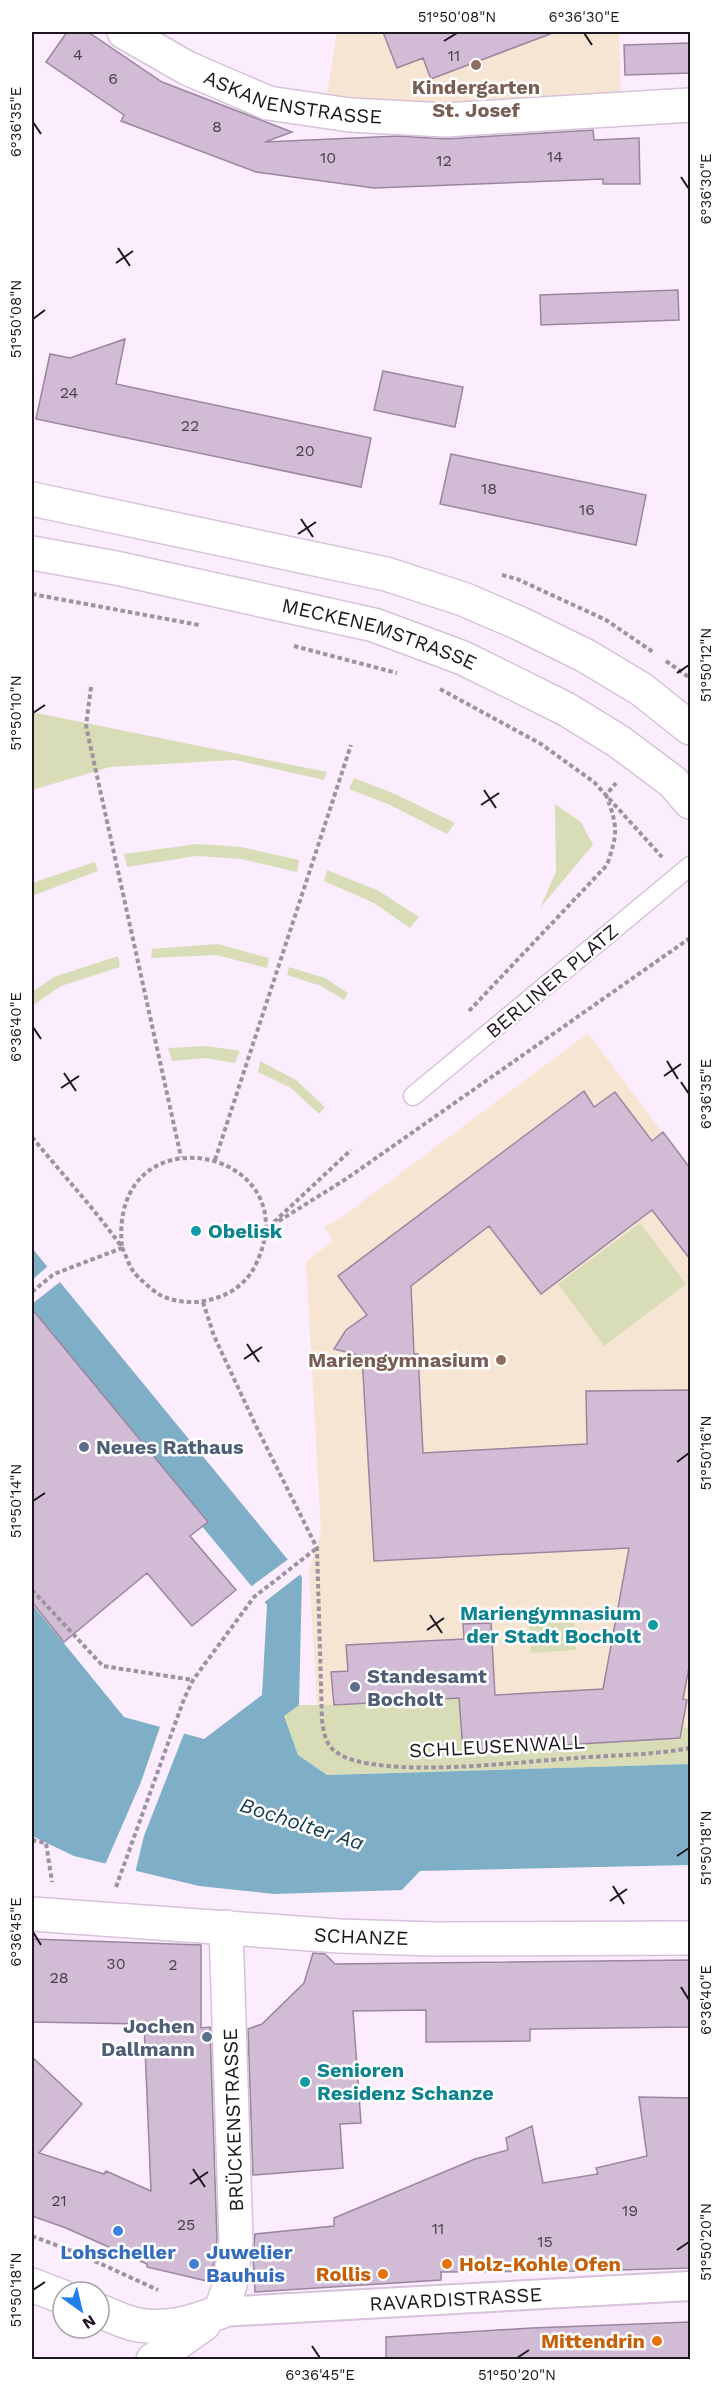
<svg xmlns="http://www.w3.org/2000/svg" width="722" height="2391" font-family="'Work Sans',sans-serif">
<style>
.education{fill:#f7e5d4}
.green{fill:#d8ddb8}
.water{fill:#7fafc7}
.pier{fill:#fbedfd}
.building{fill:#d1bbd5;stroke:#9a869e;stroke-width:1.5}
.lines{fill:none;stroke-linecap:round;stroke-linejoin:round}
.service-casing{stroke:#d7c1db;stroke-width:21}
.pedestrian-casing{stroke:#d7c1db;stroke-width:32}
.minor-casing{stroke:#d7c1db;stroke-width:36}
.secondary-casing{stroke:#d7c1db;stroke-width:36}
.path{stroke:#9d929f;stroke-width:4;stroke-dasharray:4.5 3;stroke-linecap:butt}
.service{stroke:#fff;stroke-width:18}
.pedestrian{stroke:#fff;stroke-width:28}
.minor{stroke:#fff;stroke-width:33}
.secondary{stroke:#fff;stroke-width:33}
.ticks{fill:none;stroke:#1f1720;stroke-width:2}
.education-dot{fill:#8d6e63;stroke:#fff;stroke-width:2}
.culture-dot{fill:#0f9aa8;stroke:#fff;stroke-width:2}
.service-dot{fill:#5c6f8a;stroke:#fff;stroke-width:2}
.shop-dot{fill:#3f7fe0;stroke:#fff;stroke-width:2}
.food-dot{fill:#e8710a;stroke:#fff;stroke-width:2}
.labels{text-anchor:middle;stroke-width:5;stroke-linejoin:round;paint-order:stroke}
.number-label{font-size:16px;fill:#4c404d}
.education-label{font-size:20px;font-weight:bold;fill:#785e54;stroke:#fff}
.street-label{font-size:20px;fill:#1f1720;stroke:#fff}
.culture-label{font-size:20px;font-weight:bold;fill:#0d838f;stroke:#fff;text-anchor:start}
.service-label{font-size:20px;font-weight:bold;fill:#4e5e75;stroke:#fff;text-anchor:start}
.shop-label{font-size:20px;font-weight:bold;fill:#366cbe;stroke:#fff}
.food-label{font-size:20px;font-weight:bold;fill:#c56008;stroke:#fff;text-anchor:end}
.water-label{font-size:21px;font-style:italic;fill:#133c4e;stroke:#fff}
.neatline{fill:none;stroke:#1f1720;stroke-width:2}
.ticks-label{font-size:15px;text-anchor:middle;fill:#1f1720}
</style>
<rect width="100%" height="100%" fill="#fbedfd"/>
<path class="education" d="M 337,32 L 619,32 L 621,98 L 443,110 L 326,99 Z
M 588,1033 L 690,1169 L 690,1744 L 648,1741 L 462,1750 L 318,1723 L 309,1571 L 321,1533 L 306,1262 L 333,1240 L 324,1227 L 338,1220 Z"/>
<path class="green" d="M 32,712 L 327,772 L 324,780 L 235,760 L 110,767 L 32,790 Z
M 354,778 L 395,794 L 455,823 L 447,834 L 388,804 L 349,789 Z
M 555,804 L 581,822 L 593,845 L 540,908 L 556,872 Z
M 197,844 L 241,847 L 299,860 L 297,872 L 241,859 L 196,856 L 127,867 L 124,854 Z
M 95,862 L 98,871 L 32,896 L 32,883 Z
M 327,870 L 379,891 L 419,917 L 410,928 L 374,903 L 324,881 Z
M 218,944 L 269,958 L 267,968 L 216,955 L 151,958 L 152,949 Z
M 118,956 L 120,967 L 61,986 L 32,1006 L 32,992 L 54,977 Z
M 289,967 L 325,978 L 348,993 L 344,1000 L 321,986 L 287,975 Z
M 207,1046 L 240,1051 L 235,1063 L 205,1058 L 172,1061 L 168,1048 Z
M 260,1061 L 296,1080 L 325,1107 L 319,1114 L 291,1088 L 258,1072 Z
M 640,1223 L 686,1284 L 604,1346 L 558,1284 Z
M 573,1610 L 576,1650 L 531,1653 L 528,1612 Z
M 459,1698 L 463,1751 L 648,1735 L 680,1740 L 682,1727 L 690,1728 L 690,1764 L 327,1775 L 298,1755 L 283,1716 L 299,1705 L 334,1705 Z"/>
<path class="water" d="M 32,1248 L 302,1577 L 299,1705 L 284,1716 L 298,1755 L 327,1775 L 690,1764 L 690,1865 L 420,1871 L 402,1890 L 274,1894 L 199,1886 L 74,1856 L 32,1836 L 32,1604 L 124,1717 L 204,1739 L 262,1695 L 267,1605 L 32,1320 Z"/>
<path class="pier" d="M 48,1266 L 60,1282 L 32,1304 L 32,1307 L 32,1280 Z
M 290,1558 L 302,1573 L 262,1604 L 249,1588 Z
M 161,1724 L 185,1731 L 144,1836 L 135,1873 L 105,1865 L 141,1782 Z"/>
<path class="building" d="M 67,32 L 88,32 L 162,82 L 292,132 L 265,142 L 399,136 L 446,139 L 593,130 L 594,140 L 639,138 L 640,184 L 603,184 L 603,179 L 374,188 L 256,172 L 121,121 L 124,115 L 46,62 Z
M 383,32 L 549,32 L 550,34 L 431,79 L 423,58 L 397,68 Z
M 690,43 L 690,73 L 625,75 L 624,45 Z
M 678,290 L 679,320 L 541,325 L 540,295 Z
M 125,339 L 116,384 L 371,438 L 361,487 L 36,419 L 50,354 L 70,358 Z
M 383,371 L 463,387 L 455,427 L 374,410 Z
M 451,454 L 646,495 L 636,545 L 440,504 Z
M 584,1091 L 594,1107 L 615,1092 L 652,1141 L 663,1132 L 690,1168 L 690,1259 L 652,1210 L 541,1294 L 489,1226 L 411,1286 L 414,1354 L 418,1354 L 423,1453 L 587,1444 L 586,1391 L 690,1390 L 690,1662 L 683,1699 L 687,1700 L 680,1738 L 463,1751 L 459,1698 L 334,1705 L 331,1672 L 348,1671 L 346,1645 L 464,1639 L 463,1624 L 491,1623 L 495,1695 L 603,1689 L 629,1548 L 374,1561 L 362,1356 L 334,1349 L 346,1330 L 367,1315 L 338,1276 Z
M 32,1309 L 208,1522 L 190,1536 L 236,1590 L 192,1626 L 147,1573 L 64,1642 L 32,1602 Z
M 32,1939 L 201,1945 L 201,2028 L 210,2027 L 217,2240 L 211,2282 L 147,2267 L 147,2264 L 66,2228 L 32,2216 L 32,2057 L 82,2104 L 39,2153 L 104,2174 L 106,2171 L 151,2191 L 144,2024 L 32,2022 Z
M 313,1953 L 325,1954 L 335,1964 L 690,1960 L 690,2027 L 530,2029 L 530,2041 L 426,2042 L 426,2010 L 353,2011 L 361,2123 L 340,2124 L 343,2168 L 253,2175 L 248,2029 L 262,2024 L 304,1983 Z
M 639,2097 L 690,2098 L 690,2268 L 619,2270 L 619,2268 L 573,2271 L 441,2272 L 441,2280 L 255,2292 L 253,2257 L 255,2234 L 334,2226 L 334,2218 L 475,2159 L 508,2150 L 506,2138 L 532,2126 L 543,2183 L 598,2174 L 596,2168 L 647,2156 Z
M 690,2322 L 690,2360 L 386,2360 L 386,2337 L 532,2328 Z"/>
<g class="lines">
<defs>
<path id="service" d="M 413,1096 L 690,866"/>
<g id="pedestrian">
<path id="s1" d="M 220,2312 L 690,2286"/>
</g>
<g id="minor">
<path id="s2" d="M 124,32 L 187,68 L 268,103 L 350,115 L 445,120 L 690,105"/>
<path id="s3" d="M 32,1914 L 339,1936 L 435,1939 L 690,1938"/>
<path d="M 32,2285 L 63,2297"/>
<path d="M 99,2311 C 111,2315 125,2323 138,2325 C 168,2330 193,2322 220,2312"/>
<path d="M 220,2312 L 230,2285 L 236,2241 L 226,1927"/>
<path d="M 153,2360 L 204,2324"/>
</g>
<g id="secondary">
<path d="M 32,499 L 386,574 L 463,599 L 521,624 L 586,656 L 641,689 L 690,728"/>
<path id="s4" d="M 32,553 L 116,568 L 374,625 L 463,658 L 566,709 L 618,741 L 673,782 L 690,802"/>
</g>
</defs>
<use href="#service" class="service-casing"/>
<use href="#pedestrian" class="pedestrian-casing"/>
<use href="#minor" class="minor-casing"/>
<use href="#secondary" class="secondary-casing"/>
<path class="path" d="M 502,575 L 517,579 L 606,620 L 653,652
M 32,594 L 199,625
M 294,646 L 397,673
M 666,661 L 690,678
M 91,687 L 86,726 L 181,1157
M 440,689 L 541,744 L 594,782 L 662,857
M 469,1011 L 607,865 C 618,833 618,827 606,795 L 616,783
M 32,1137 C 61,1173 94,1208 121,1246 C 126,1254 128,1264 133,1271 C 138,1278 152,1290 160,1295 C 192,1311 239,1299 255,1266 C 315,1148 107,1105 122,1248
M 215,1160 L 351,745
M 274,1222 L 351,1150
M 266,1229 L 346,1179 L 690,938
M 32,1292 L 54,1274 L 122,1248
M 203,1302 L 214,1336 L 256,1426 L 317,1548 L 322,1720 C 324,1733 325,1744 336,1752 C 376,1781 525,1761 576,1758 C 614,1755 654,1755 690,1748
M 32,1590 L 103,1666 L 193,1680
M 32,1840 L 46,1843 L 52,1882
M 116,1887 L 184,1699 L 193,1680 L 254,1597 L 317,1548
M 32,2236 L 77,2253 L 158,2290"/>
<use href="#service" class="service"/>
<use href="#pedestrian" class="pedestrian"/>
<use href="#minor" class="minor"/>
<use href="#secondary" class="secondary"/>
</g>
<path class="ticks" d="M 584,33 L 592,45M 444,41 L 457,33M 33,122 L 41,134M 681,177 L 689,189M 118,248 L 130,266M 116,263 L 133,251M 33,319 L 45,310M 301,519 L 313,537M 298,534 L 316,522M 677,673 L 689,665M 33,713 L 45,705M 484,790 L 496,808M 481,805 L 499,793M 33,1027 L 41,1039M 667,1061 L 678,1079M 64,1073 L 76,1091M 664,1076 L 681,1064M 681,1082 L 689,1094M 61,1088 L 79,1076M 247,1344 L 259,1362M 244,1359 L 262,1347M 677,1462 L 689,1453M 33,1501 L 45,1493M 430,1615 L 442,1633M 427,1630 L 444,1618M 677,1856 L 689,1848M 613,1886 L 624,1904M 610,1901 L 627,1889M 33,1932 L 41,1945M 681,1987 L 689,2000M 193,2169 L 205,2187M 190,2184 L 208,2172M 677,2250 L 689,2242M 33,2290 L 45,2282M 312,2346 L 320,2358M 517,2358 L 529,2350"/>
<g class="education-dot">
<circle cx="476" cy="65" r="6"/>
<circle cx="501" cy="1360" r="6"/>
</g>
<g class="culture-dot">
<circle cx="196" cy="1231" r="6"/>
<circle cx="653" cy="1625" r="6"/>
<circle cx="305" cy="2082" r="6"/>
</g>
<g class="service-dot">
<circle cx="84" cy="1447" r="6"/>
<circle cx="355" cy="1687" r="6"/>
<circle cx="207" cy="2037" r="6"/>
</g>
<g class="shop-dot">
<circle cx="118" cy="2231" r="6"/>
<circle cx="194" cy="2264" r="6"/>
</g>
<g class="food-dot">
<circle cx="447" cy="2264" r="6"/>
<circle cx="383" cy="2274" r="6"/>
<circle cx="657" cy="2341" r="6"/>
</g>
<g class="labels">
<g class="number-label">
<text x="78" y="60">4</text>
<text x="454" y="61">11</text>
<text x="113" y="84">6</text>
<text x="217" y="132">8</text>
<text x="555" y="162">14</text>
<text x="328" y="163">10</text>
<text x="444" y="166">12</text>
<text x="69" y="398">24</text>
<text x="190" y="431">22</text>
<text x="305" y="456">20</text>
<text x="489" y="494">18</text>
<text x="587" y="515">16</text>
<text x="116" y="1969">30</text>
<text x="173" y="1970">2</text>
<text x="59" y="1983">28</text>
<text x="59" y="2206">21</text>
<text x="630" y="2216">19</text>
<text x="186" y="2230">25</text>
<text x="438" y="2234">11</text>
<text x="545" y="2247">15</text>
</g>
<g class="education-label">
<text x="476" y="94">Kindergarten<tspan x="476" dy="23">St. Josef</tspan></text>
<text x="489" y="1367" text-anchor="end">Mariengymnasium</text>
</g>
<g class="street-label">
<text dy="7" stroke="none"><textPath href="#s2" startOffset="184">ASKANENSTRASSE</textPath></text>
<text dy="7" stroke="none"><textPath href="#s4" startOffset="357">MECKENEMSTRASSE</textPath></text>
<text transform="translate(552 981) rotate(-40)" y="7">BERLINER PLATZ</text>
<text transform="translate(497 1746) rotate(-3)" y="7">SCHLEUSENWALL</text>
<text dy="7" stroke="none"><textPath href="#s3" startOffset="330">SCHANZE</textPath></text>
<text transform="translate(233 2120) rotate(-92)" y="7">BRÜCKENSTRASSE</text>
<text dy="7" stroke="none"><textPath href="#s1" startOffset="236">RAVARDISTRASSE</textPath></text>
</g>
<g class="culture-label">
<text x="208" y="1238">Obelisk</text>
<text x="641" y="1620" text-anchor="end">Mariengymnasium<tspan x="641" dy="23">der Stadt Bocholt</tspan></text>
<text x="317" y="2077">Senioren<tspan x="317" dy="23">Residenz Schanze</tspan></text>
</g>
<g class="service-label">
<text x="96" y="1454">Neues Rathaus</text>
<text x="367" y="1683">Standesamt<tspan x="367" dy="23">Bocholt</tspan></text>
<text x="195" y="2033" text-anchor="end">Jochen<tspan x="195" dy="23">Dallmann</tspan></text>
</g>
<g class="shop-label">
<text x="118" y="2259">Lohscheller</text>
<text x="206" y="2259" text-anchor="start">Juwelier<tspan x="206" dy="23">Bauhuis</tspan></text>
</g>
<g class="food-label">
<text x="459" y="2271" text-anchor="start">Holz-Kohle Ofen</text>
<text x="371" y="2281">Rollis</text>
<text x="645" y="2348">Mittendrin</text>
</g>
<g class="water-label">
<text transform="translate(302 1824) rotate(18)" y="7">Bocholter Aa</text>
</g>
</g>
<rect width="722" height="2391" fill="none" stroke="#ffffff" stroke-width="66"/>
<g transform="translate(81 2310) rotate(146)"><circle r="28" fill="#ffffff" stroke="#a5a2a6" stroke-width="1.5"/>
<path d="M0-4.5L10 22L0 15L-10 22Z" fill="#227fe8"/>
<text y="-9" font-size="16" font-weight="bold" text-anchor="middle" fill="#1f1720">N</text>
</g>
<rect x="33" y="33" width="656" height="2325" class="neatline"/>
<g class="ticks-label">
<text x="457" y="22">51°50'08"N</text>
<text x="584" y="22">6°36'30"E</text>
<text transform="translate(16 122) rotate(-90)" y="5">6°36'35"E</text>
<text transform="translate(706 189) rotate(-90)" y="5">6°36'30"E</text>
<text transform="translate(16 319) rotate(-90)" y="5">51°50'08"N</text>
<text transform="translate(706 665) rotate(-90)" y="5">51°50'12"N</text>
<text transform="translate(16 713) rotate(-90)" y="5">51°50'10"N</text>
<text transform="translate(16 1027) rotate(-90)" y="5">6°36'40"E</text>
<text transform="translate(706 1094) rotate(-90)" y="5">6°36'35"E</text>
<text transform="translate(706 1453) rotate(-90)" y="5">51°50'16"N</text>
<text transform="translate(16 1501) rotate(-90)" y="5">51°50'14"N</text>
<text transform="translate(706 1848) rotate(-90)" y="5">51°50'18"N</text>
<text transform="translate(16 1932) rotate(-90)" y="5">6°36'45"E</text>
<text transform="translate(706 2000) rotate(-90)" y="5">6°36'40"E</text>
<text transform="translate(706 2242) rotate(-90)" y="5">51°50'20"N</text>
<text transform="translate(16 2290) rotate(-90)" y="5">51°50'18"N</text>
<text x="320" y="2380">6°36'45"E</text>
<text x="517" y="2380">51°50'20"N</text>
</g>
</svg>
